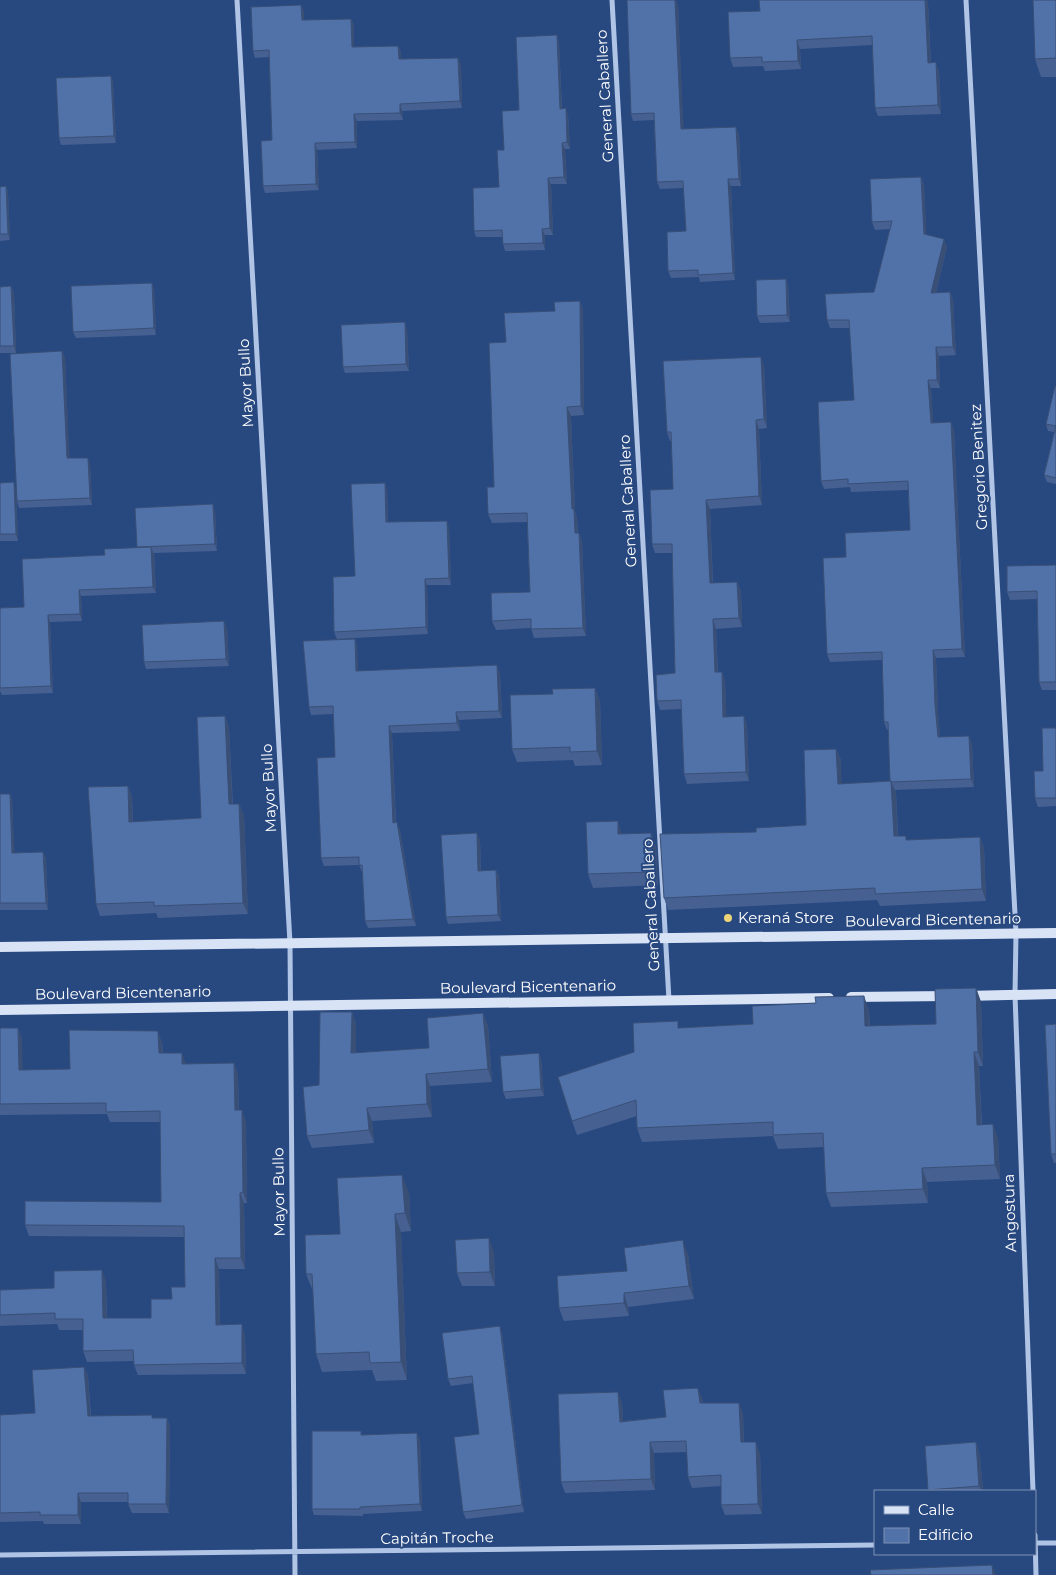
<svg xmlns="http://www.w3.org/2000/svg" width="1056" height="1575" font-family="Montserrat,sans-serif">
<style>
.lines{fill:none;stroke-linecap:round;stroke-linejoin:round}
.minor{stroke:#b0c4e6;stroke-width:5}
.secondary{stroke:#d9e3f6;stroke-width:10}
.wall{fill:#466191}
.shaded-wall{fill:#394f76}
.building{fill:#5171a9;stroke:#394f76}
.poi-dot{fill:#edd477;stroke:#284880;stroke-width:2}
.labels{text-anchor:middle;stroke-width:4;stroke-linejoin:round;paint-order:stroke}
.street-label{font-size:15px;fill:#fff;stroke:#284880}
.poi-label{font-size:15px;fill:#fff;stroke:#284880;text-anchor:start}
</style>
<rect width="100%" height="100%" fill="#284880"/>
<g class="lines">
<path class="minor" d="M 237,0 L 290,943 L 295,1575
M 612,0 L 669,1000
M 966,0 L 1016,933 L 1015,995 L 1033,1491
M 1035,1535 L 1036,1575
M 1035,1543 L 1056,1543
M 0,1555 L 875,1545"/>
<path class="secondary" d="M 0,947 L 1056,933
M 966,996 L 1056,994
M 851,997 L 949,996
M 0,1010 L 829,998"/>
</g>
<path class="wall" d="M 762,0 L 927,0 L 928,3 L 931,63 L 939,71 L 941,114 L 878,116 L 875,108 L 872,45 L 800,49 L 801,69 L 765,71 L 763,66 L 733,67 L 730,58 L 760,11 Z
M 1056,0 L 1056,77 L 1041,77 L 1035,59 Z
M 301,5 L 304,12 L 304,20 L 351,19 L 354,25 L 354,47 L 398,46 L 401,52 L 401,59 L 461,64 L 462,108 L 402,111 L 403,120 L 357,121 L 357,148 L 317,150 L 319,190 L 265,193 L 263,186 L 272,140 L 269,57 L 255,58 L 253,51 Z
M 678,5 L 683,129 L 739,134 L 741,186 L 731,186 L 735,280 L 700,282 L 699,277 L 671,278 L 668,271 L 686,231 L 683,188 L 660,189 L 657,182 L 654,120 L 633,121 L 631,114 Z
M 559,42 L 562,108 L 568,115 L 570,149 L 565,149 L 567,184 L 551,184 L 553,235 L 545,235 L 545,250 L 505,251 L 503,244 L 502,237 L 476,237 L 474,231 L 499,187 L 504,150 L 519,110 Z
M 111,76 L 113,83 L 116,143 L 61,145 L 59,138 Z
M 921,177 L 924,185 L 926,235 L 947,247 L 936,293 L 950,292 L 953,300 L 956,355 L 939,356 L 940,388 L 931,388 L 933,423 L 951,422 L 954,431 L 965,657 L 936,658 L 938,713 L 940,737 L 972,744 L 974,787 L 895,790 L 896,793 L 898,836 L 907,840 L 980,837 L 984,848 L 986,901 L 880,906 L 877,900 L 668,910 L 664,898 L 756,832 L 806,825 L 836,749 L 841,760 L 841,784 L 890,781 L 888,730 L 887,730 L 884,722 L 882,660 L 830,662 L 827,654 L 846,557 L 910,530 L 908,490 L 851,492 L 850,487 L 824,489 L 821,481 L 854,400 L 850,328 L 830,328 L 827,320 L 874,292 L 890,229 L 875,230 L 872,222 Z
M 6,186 L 8,193 L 10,240 L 0,241 L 0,187 Z
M 786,279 L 788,285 L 790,322 L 760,323 L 757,316 Z
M 152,283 L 154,290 L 156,335 L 76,338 L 73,332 Z
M 11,286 L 14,293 L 16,353 L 0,353 L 0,287 Z
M 580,301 L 583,310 L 584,415 L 571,416 L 575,511 L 577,518 L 578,533 L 579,533 L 582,541 L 586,636 L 534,638 L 531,628 L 496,630 L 492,621 L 530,592 L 527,522 L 492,523 L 488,514 L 494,487 L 506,342 L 555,311 Z
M 407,329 L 409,371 L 345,373 L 343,367 Z
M 62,351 L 65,358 L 69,458 L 90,464 L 92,505 L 19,508 L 17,501 Z
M 764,366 L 767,428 L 759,429 L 762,505 L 710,509 L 713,583 L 737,582 L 741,591 L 742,627 L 716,629 L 718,672 L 722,672 L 725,681 L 726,717 L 744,716 L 747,725 L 749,781 L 687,784 L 684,774 L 681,709 L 660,710 L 657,701 L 675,673 L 672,553 L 655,553 L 652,544 L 673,489 L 672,441 L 670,441 L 667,432 Z
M 1056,387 L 1056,484 L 1047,482 L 1044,475 L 1054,432 L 1048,431 L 1046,424 Z
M 0,483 L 16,489 L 18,541 L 0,541 Z
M 385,483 L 387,490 L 388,522 L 449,527 L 451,585 L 427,585 L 428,634 L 337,639 L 334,632 L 355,576 Z
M 215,511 L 217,551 L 154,553 L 156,593 L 81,596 L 82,621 L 50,622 L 53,693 L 2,695 L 0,691 L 0,608 L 24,607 L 105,555 L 137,547 Z
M 1056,565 L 1056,690 L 1042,690 L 1039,682 L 1037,599 L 1010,600 L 1007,592 Z
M 227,628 L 229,666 L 146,669 L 144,662 Z
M 355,639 L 357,647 L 358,671 L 500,673 L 502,718 L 459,720 L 460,731 L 392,733 L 396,822 L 400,830 L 416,926 L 368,928 L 365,921 L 362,872 L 359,865 L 324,866 L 321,858 L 335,757 L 333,714 L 311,715 L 309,707 Z
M 595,688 L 600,701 L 602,765 L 575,766 L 573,760 L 517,762 L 512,749 Z
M 225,716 L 229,728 L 233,804 L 239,804 L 244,815 L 248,914 L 158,918 L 156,913 L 100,916 L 96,904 L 128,786 L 132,797 L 133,822 L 201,818 Z
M 1056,728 L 1056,806 L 1038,807 L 1035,798 Z
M 0,794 L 10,794 L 12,800 L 14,853 L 43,852 L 46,859 L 48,910 L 0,910 Z
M 651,833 L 656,847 L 658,885 L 593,888 L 588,874 Z
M 480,840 L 481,871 L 496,870 L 499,877 L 501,921 L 448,924 L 446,917 Z
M 976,988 L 981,1002 L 983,1066 L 979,1066 L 982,1125 L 998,1138 L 1000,1179 L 927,1182 L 928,1203 L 831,1207 L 826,1193 L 824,1147 L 778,1149 L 773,1136 L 642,1142 L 637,1128 L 637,1116 L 577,1135 L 572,1121 L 680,1028 L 753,1024 L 869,1010 L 870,1026 L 936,1024 Z
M 352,1012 L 356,1024 L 356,1053 L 429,1048 L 483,1013 L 488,1026 L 492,1082 L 430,1086 L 432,1117 L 372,1121 L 374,1143 L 312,1148 L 307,1136 Z
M 1056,1024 L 1056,1163 L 1054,1163 L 1051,1154 Z
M 0,1028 L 18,1028 L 22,1038 L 22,1070 L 70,1069 L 162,1042 L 163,1053 L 186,1064 L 234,1063 L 238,1074 L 239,1110 L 246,1121 L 247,1203 L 244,1203 L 245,1269 L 219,1269 L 220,1325 L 245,1335 L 246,1374 L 138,1375 L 134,1365 L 134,1361 L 87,1362 L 83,1351 L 83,1330 L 59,1330 L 57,1324 L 0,1326 L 0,1290 L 54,1288 L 106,1281 L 107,1318 L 151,1318 L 185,1287 L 184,1237 L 29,1236 L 25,1225 L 161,1202 L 160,1122 L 110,1122 L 107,1114 L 0,1115 Z
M 539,1053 L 541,1060 L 544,1096 L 506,1099 L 503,1092 Z
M 409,1192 L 411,1231 L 401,1232 L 407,1380 L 376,1381 L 372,1370 L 322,1372 L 316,1354 L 313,1291 L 306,1274 L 340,1234 Z
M 494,1252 L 495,1286 L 462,1286 L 457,1273 Z
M 688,1254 L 694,1299 L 628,1307 L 629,1316 L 564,1321 L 559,1308 L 627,1271 Z
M 502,1333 L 524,1512 L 466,1519 L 463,1512 L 479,1434 L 473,1383 L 451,1386 L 448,1379 Z
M 84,1367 L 88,1376 L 91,1416 L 167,1418 L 170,1427 L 169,1513 L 132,1513 L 128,1504 L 128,1502 L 81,1502 L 81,1524 L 44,1524 L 43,1521 L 0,1522 L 0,1415 L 35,1413 Z
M 702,1398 L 703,1403 L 743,1413 L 744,1442 L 760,1453 L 762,1514 L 725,1515 L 721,1505 L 721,1486 L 692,1488 L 688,1477 L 687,1452 L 654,1453 L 655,1490 L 565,1493 L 561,1482 L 622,1403 L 623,1421 L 666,1417 Z
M 361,1431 L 362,1435 L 420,1439 L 422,1511 L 363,1514 L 363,1516 L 314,1515 L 312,1509 Z
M 976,1442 L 980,1456 L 983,1491 L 929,1491 L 928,1490 Z"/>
<path class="shaded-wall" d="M 675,0 L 676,0 L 678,5 L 684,136 L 681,129 Z
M 925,0 L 927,0 L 928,3 L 931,71 L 928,63 Z
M 301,5 L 304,12 L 304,27 L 302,20 Z
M 351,19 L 354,25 L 354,54 L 352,47 Z
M 557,35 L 559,42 L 562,115 L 560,109 Z
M 797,40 L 800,49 L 801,69 L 798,61 Z
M 398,46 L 401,52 L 401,66 L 399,59 Z
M 458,58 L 461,64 L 462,108 L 460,101 Z
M 936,62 L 939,71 L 941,114 L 938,105 Z
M 111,76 L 113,83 L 116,143 L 114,136 Z
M 400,104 L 402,111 L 403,120 L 400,113 Z
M 566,108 L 568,115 L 570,149 L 567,142 Z
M 354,114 L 357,121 L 357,148 L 355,142 Z
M 736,127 L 739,134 L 741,186 L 739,179 Z
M 315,143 L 317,150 L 319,190 L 316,184 Z
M 562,143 L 565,149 L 567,184 L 564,177 Z
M 921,177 L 924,185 L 927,242 L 924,234 Z
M 548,178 L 551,184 L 553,235 L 550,228 Z
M 728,179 L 731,186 L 735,280 L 733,273 Z
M 6,186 L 8,193 L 10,240 L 8,234 Z
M 542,229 L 545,235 L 545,250 L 543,243 Z
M 944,239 L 947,247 L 934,301 L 931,293 Z
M 786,279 L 788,285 L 790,322 L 787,315 Z
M 152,283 L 154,290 L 156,335 L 154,328 Z
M 11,286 L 14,293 L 16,353 L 14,346 Z
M 950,292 L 953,300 L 956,355 L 953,347 Z
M 580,301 L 583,310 L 584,415 L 581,406 Z
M 405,322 L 407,329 L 409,371 L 406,364 Z
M 936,347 L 939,356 L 940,388 L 937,380 Z
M 62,351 L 65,358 L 70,465 L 67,458 Z
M 761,357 L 764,366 L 767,428 L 764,419 Z
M 928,380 L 931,388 L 934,431 L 931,423 Z
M 567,407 L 571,416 L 575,511 L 577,518 L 578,542 L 575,533 L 572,509 Z
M 756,420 L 759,429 L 762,505 L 759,496 Z
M 951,422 L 954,431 L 965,657 L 962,649 Z
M 88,458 L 90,464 L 92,505 L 90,498 Z
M 14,482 L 16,489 L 18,541 L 16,534 Z
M 385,483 L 387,490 L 388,529 L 386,522 Z
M 706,500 L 710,509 L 713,592 L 710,583 Z
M 213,504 L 215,511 L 217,551 L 215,544 Z
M 447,521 L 449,527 L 451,585 L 449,578 Z
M 579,533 L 582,541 L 586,636 L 583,628 Z
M 151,547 L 154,554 L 156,593 L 153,587 Z
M 425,579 L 427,585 L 428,634 L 426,627 Z
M 737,582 L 741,591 L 742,627 L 739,618 Z
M 79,590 L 81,596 L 82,621 L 80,614 Z
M 48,615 L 50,622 L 53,693 L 51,686 Z
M 713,619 L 716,629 L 718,681 L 715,672 Z
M 224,621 L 227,628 L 229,666 L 226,659 Z
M 355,639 L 357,647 L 359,678 L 356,671 Z
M 933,650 L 936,658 L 938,713 L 941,745 L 938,737 L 935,705 Z
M 497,665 L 500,673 L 502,718 L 499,711 Z
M 722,672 L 725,681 L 727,726 L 723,717 Z
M 595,688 L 600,701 L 602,765 L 597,751 Z
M 456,712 L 459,720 L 460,731 L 457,723 Z
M 225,716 L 229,728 L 233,816 L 229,804 Z
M 744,716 L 747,725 L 749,781 L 746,772 Z
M 389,726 L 392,733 L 396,830 L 393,823 Z
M 969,736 L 972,744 L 974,787 L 971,779 Z
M 836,749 L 841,760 L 842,796 L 838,784 Z
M 891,781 L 896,793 L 898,848 L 894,836 Z
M 128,786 L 132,797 L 133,834 L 129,822 Z
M 10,794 L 12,800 L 15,860 L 12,853 Z
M 239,804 L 244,815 L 248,914 L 243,903 Z
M 618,821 L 622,835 L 618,834 Z
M 397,822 L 400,830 L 416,926 L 413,919 Z
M 477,833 L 480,840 L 481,878 L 478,871 Z
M 651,833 L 656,847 L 658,885 L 653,872 Z
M 980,837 L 984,848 L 986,901 L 982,889 Z
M 43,852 L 46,859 L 48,910 L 46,903 Z
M 496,870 L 499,877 L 501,921 L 498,915 Z
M 976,988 L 981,1002 L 983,1066 L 978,1052 Z
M 864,996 L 869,1010 L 870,1040 L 865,1026 Z
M 352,1012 L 356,1024 L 356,1065 L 351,1053 Z
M 483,1013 L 488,1026 L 492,1082 L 488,1069 Z
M 18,1028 L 22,1038 L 23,1081 L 19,1070 Z
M 158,1031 L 162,1042 L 163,1064 L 159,1053 Z
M 974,1052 L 979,1066 L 982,1139 L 977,1125 Z
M 182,1053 L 186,1064 L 182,1064 Z
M 539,1053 L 541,1060 L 544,1096 L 541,1089 Z
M 234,1063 L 238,1074 L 239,1121 L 235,1110 Z
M 426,1074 L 430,1086 L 432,1117 L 427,1104 Z
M 367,1108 L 372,1121 L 374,1143 L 369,1130 Z
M 242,1110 L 246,1121 L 247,1203 L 243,1192 Z
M 993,1124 L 998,1138 L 1000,1179 L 995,1165 Z
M 922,1168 L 927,1182 L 928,1203 L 923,1189 Z
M 402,1175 L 409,1192 L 411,1231 L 405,1213 Z
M 240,1193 L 244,1203 L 245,1269 L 241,1258 Z
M 395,1214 L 401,1232 L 407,1380 L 401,1362 Z
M 489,1238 L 494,1252 L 495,1286 L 490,1272 Z
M 683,1240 L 688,1254 L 694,1299 L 689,1286 Z
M 215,1258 L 219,1269 L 220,1336 L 216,1325 Z
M 102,1270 L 106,1281 L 107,1329 L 103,1318 Z
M 624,1293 L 628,1307 L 629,1316 L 624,1303 Z
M 242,1324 L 245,1335 L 246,1374 L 242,1363 Z
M 500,1326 L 502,1333 L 524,1512 L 522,1505 Z
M 84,1367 L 88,1376 L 91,1425 L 88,1416 Z
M 698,1388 L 702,1398 L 704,1414 L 700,1403 Z
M 618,1392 L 622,1403 L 624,1432 L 620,1422 Z
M 739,1403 L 743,1413 L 744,1453 L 741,1442 Z
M 167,1418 L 170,1427 L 169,1513 L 166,1504 Z
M 417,1433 L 420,1439 L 422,1511 L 420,1504 Z
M 650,1442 L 654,1453 L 655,1490 L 651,1479 Z
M 756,1442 L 760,1453 L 762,1514 L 758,1504 Z
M 976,1442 L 980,1456 L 983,1491 L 981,1491 L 979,1486 Z
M 78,1493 L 81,1502 L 81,1524 L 78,1515 Z
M 992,1565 L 996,1575 L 993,1575 Z"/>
<path class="building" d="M 627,0 L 675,0 L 681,129 L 736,127 L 739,179 L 728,179 L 733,273 L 698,275 L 698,270 L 668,271 L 667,232 L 686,231 L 683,181 L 657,182 L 654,113 L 631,114 Z
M 759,0 L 925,0 L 928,63 L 936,62 L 938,105 L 875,108 L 872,36 L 797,40 L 798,61 L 762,62 L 762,57 L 730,58 L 728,12 L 760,11 Z
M 1033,0 L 1056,0 L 1056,58 L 1035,59 Z
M 301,5 L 302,20 L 351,19 L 352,47 L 398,46 L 399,59 L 458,58 L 460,101 L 400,104 L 400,113 L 354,114 L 355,142 L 315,143 L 316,184 L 263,186 L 261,141 L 272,140 L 269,50 L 253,51 L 251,7 Z
M 557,35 L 560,109 L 566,108 L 567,142 L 562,143 L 564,177 L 548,178 L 550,228 L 542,229 L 543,243 L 503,244 L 502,230 L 474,231 L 473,188 L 499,187 L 497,150 L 504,150 L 502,111 L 519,110 L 516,37 Z
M 111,76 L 114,136 L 59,138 L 56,78 Z
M 921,177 L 924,234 L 944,239 L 931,293 L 950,292 L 953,347 L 936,347 L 937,380 L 928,380 L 931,423 L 951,422 L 962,649 L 933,650 L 935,705 L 938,737 L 969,736 L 971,779 L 891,782 L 891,781 L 890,781 L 888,722 L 884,722 L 882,652 L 827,654 L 823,558 L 846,557 L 845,533 L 910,530 L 908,481 L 848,484 L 848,479 L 821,481 L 818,402 L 854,400 L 849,320 L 827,320 L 825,294 L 874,292 L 892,221 L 872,222 L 870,179 Z
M 6,186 L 8,234 L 0,234 L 0,187 Z
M 786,279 L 787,315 L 757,316 L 756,280 Z
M 152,283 L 154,328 L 73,332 L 71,286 Z
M 11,286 L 14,346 L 0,346 L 0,287 Z
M 580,301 L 581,406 L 567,407 L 572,509 L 574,509 L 575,533 L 579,533 L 583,628 L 531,629 L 531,619 L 492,621 L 491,593 L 530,592 L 527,513 L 488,514 L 487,487 L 494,487 L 489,343 L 506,342 L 504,313 L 555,311 L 554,302 Z
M 405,322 L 406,364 L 343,367 L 341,325 Z
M 62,351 L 67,458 L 88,458 L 90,498 L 17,501 L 10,354 Z
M 761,357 L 764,419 L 756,420 L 759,496 L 706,500 L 710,583 L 737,582 L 739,618 L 713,619 L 715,672 L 722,672 L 723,717 L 744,716 L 746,772 L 684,774 L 681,700 L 657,701 L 656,675 L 675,673 L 672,544 L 652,544 L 650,490 L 673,489 L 671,432 L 667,432 L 663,361 Z
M 1055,386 L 1056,387 L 1056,478 L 1044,475 L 1056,426 L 1046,424 Z
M 14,482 L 16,534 L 0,534 L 0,483 Z
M 385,483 L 386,522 L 447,521 L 449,578 L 425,579 L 426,627 L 334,632 L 333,577 L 355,576 L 351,484 Z
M 213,504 L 215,544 L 137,547 L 135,508 Z
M 151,547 L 153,587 L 79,590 L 80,614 L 48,615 L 51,686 L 0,688 L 0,608 L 24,607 L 22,559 L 105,555 L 104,549 Z
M 1056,565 L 1056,682 L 1039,682 L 1037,591 L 1007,592 L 1007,566 Z
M 224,621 L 226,659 L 144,662 L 142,625 Z
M 355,639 L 356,671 L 497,665 L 499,711 L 456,712 L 457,723 L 389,726 L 393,823 L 397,822 L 413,919 L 365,921 L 362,865 L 359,865 L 359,857 L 321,858 L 317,758 L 335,757 L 333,706 L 309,707 L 303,641 Z
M 595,688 L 597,751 L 570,752 L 570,747 L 512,749 L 510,695 L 553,694 L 552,689 Z
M 225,716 L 229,804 L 239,804 L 243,903 L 154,906 L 154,902 L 96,904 L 88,787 L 128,786 L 129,822 L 201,818 L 197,717 Z
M 1042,728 L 1056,728 L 1056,798 L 1035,798 L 1034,771 L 1043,771 Z
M 836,749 L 838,784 L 891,781 L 894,836 L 906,836 L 906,840 L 980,837 L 982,889 L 875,894 L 875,888 L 664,898 L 660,834 L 756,832 L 756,828 L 806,825 L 804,750 Z
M 0,794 L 10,794 L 12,853 L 43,852 L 46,903 L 0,903 Z
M 618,821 L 618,834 L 651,833 L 653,872 L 588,874 L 586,822 Z
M 477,833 L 478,871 L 496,870 L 498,915 L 446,917 L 441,835 Z
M 976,988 L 978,1052 L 974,1052 L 977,1125 L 993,1124 L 995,1165 L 922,1168 L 923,1189 L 826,1193 L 823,1133 L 773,1135 L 773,1122 L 637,1128 L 636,1100 L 572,1121 L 558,1077 L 634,1052 L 633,1023 L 678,1021 L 678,1028 L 753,1024 L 752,1006 L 816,1003 L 815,997 L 864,996 L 865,1026 L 936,1024 L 935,989 Z
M 320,1012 L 352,1012 L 351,1053 L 429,1048 L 427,1018 L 483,1013 L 488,1069 L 426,1074 L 427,1104 L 367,1108 L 369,1130 L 307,1136 L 303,1087 L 319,1085 Z
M 1056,1024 L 1056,1154 L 1051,1154 L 1045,1025 Z
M 0,1028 L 18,1028 L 19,1070 L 70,1069 L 69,1030 L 158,1031 L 159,1053 L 182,1053 L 182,1064 L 234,1063 L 235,1110 L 242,1110 L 243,1192 L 240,1193 L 241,1258 L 215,1258 L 216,1325 L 242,1324 L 242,1363 L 134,1365 L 133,1350 L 83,1351 L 83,1319 L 55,1319 L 55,1313 L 0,1315 L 0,1290 L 54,1288 L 54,1271 L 102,1270 L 103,1318 L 151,1318 L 151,1299 L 172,1299 L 171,1287 L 185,1287 L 184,1226 L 25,1225 L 25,1201 L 161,1202 L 160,1111 L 106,1112 L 106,1103 L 0,1104 Z
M 539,1053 L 541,1089 L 503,1092 L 500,1056 Z
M 402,1175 L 405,1213 L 395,1214 L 401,1362 L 370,1363 L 369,1352 L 316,1354 L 312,1274 L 306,1274 L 305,1235 L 340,1234 L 337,1178 Z
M 489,1238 L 490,1272 L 457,1273 L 455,1240 Z
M 683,1240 L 689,1286 L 624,1293 L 624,1303 L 559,1308 L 557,1276 L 627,1271 L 624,1248 Z
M 500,1326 L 522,1505 L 463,1512 L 454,1437 L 479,1434 L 472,1376 L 448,1379 L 442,1333 Z
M 84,1367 L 88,1416 L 152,1415 L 152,1418 L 167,1418 L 166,1504 L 128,1504 L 128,1493 L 78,1493 L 78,1515 L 40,1515 L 40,1512 L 0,1513 L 0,1415 L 35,1413 L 32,1370 Z
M 698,1388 L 700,1403 L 739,1403 L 741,1442 L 756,1442 L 758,1504 L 721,1505 L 721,1475 L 688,1477 L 686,1441 L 650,1442 L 651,1479 L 561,1482 L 558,1394 L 618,1392 L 620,1422 L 666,1417 L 663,1390 Z
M 312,1431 L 361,1431 L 361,1435 L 417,1433 L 420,1504 L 360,1507 L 360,1509 L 312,1509 Z
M 976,1442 L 979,1486 L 928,1490 L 925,1446 Z
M 992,1565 L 993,1575 L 871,1575 L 870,1570 Z"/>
<circle class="poi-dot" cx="728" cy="918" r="5"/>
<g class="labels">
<g class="street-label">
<text transform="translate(605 96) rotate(-93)" y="5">General Caballero</text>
<text transform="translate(246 383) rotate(-93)" y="5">Mayor Bullo</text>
<text transform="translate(979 467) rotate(-93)" y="5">Gregorio Benitez</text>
<text transform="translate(628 501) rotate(-93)" y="5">General Caballero</text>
<text transform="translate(269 788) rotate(-93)" y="5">Mayor Bullo</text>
<text transform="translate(651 905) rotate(-93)" y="5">General Caballero</text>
<text transform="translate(933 920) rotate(-1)" y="5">Boulevard Bicentenario</text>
<text transform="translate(528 987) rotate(-1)" y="5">Boulevard Bicentenario</text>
<text transform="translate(123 993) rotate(-1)" y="5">Boulevard Bicentenario</text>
<text transform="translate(279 1192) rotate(-91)" y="5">Mayor Bullo</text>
<text transform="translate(1010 1213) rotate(-92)" y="5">Angostura</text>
<text transform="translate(437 1538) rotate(-1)" y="5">Capitán Troche</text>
</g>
<g class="poi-label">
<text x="738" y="923">Keraná Store</text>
</g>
</g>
<rect x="874" y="1490" width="162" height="65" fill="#284880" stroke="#7e91b3"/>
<rect x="884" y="1506" width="25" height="8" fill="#d9e3f6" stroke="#7e91b3"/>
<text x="918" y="1515" font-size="15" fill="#ffffff">Calle</text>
<rect x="884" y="1528" width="25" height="15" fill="#5171a9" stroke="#7e91b3"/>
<text x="918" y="1540" font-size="15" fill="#ffffff">Edificio</text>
</svg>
